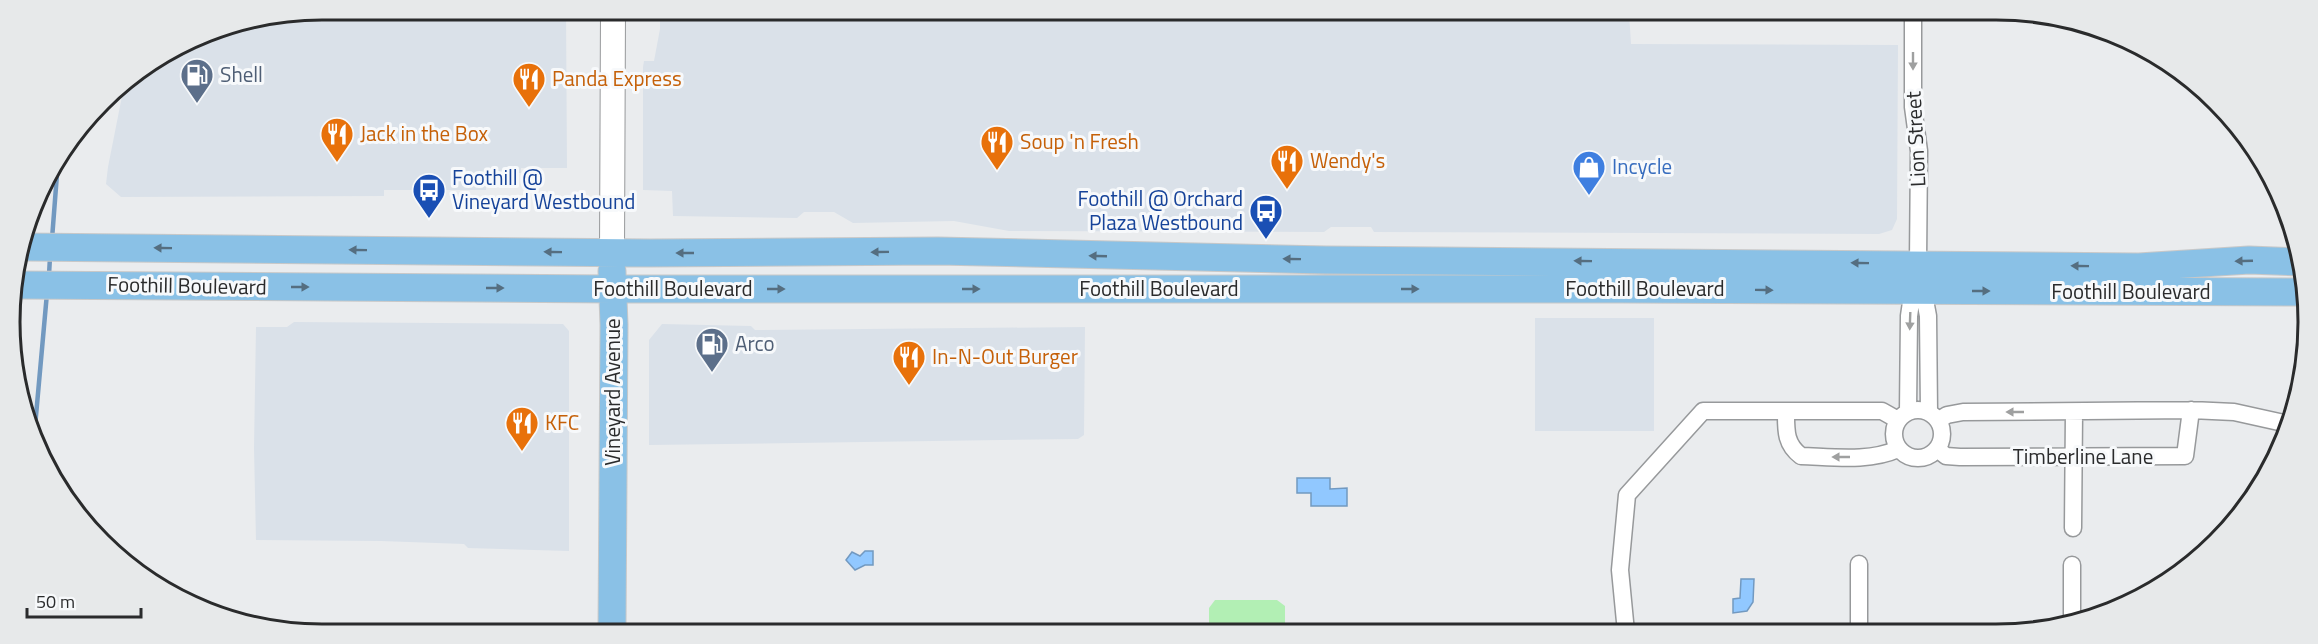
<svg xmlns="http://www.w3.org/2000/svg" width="2318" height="644" font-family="'Titillium Web',sans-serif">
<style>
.built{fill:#dae1e9}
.green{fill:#b2efb4}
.water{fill:#91c8ff;stroke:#7299c0;stroke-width:1.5}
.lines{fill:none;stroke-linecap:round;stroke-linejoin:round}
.stream{stroke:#7299c0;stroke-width:4.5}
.street-casing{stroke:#97999b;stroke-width:19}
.secondary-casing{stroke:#97999b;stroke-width:26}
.primary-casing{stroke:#c8c8c8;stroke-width:29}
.street{stroke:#fff;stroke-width:16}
.secondary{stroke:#fff;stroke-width:24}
.primary{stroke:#8ac1e6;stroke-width:27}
.oneway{fill:#9fa0a0}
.oneway2{fill:#556e80}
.labels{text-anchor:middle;stroke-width:6;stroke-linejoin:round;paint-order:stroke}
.service-label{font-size:21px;fill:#4e5e75;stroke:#f7f9fb;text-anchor:start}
.food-label{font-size:21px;fill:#c56008;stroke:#f7f9fb;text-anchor:start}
.street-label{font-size:21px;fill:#2a2b2c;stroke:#f7f9fb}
.shop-label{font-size:21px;fill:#366cbe;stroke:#f7f9fb;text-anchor:start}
.transit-label{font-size:21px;fill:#164399;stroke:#f7f9fb;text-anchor:start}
.rim{fill:none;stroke:#2a2b2c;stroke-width:3}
</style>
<rect width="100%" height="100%" fill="#eaecee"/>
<path class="built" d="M 322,9 L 566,10 L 567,168 L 521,168 L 521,173 L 506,173 L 506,169 L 502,169 L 501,173 L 486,173 L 486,190 L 384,190 L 384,196 L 121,197 L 106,184 L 108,167 L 125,81 L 203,33 Z
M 660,10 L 1629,13 L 1631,44 L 1898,45 L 1897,219 L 1892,230 L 1879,234 L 1374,232 L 1371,227 L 1331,227 L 1324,232 L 1009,231 L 954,221 L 853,223 L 834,212 L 804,212 L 797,218 L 673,216 L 672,191 L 643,190 L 643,67 L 644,61 L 654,61 L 660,29 Z
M 1535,318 L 1654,318 L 1654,431 L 1535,431 Z
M 294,322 L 563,324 L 569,331 L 569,551 L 468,548 L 464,544 L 381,541 L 256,540 L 254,448 L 256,327 L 287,327 Z
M 662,324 L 751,326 L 755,330 L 1085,327 L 1084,435 L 1078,439 L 649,445 L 649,340 Z"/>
<path class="green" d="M 1215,600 L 1277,600 L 1285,606 L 1285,631 L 1209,631 L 1209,608 Z"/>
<path class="water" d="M 1297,478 L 1330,478 L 1330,489 L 1347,488 L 1347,506 L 1311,506 L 1311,493 L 1297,493 Z
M 865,551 L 873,551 L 873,565 L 865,565 L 855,570 L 846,560 L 852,552 L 860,556 Z
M 1741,579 L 1754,579 L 1753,602 L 1747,611 L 1733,613 L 1733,599 L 1740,598 Z"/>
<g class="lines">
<path class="stream" d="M 52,239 L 58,161
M 49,275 L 50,257
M 34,438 L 47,293"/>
<defs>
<path id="street" d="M 1913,14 L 1913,107 L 1919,151 L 1918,263 L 1928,316 L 1929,412
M1894 434a24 24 0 1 1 48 0a24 24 0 1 1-48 0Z
M 1786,411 C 1786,430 1785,444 1801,456 C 1833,457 1870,462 1898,449
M 1908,411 L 1909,316 L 1914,282
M 1939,420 L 1947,415 L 1963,412 L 2191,410 L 2234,412 L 2288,424
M 1937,449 L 1946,456 L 1960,457 L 2185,456 L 2191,410
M 2073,528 L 2074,412
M 2072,623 L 2072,565
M 1626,632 L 1620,570 L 1627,495 L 1703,411 L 1882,411 L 1898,420
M 1859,632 L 1859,564"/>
<path id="secondary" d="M 612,252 L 613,10"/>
<path id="primary" d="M 24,247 L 650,253 L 938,251 L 1326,260 L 2139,267 L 2249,260 L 2303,262
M 612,271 L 614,325 L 612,630
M 14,285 L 613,289 L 1622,289 L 2303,292"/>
</defs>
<use href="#street" class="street-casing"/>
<use href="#secondary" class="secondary-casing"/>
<use href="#primary" class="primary-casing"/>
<use href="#street" class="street"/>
<use href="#secondary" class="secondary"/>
<use href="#primary" class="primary"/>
</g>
<defs><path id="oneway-solid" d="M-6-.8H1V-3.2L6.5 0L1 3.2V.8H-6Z" transform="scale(1.5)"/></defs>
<g class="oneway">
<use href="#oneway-solid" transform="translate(1913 61) rotate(90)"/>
<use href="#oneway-solid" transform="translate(1910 321) rotate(92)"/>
<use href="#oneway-solid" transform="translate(2015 412) rotate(180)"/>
<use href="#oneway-solid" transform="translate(1841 457) rotate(-180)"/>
</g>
<g class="oneway2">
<use href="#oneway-solid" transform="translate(163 248) rotate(-179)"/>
<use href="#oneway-solid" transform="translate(358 250) rotate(-179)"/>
<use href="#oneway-solid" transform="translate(553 252) rotate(-179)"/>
<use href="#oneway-solid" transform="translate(880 252) rotate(179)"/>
<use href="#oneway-solid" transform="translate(685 253) rotate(180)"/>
<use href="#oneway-solid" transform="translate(1098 256) rotate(-178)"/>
<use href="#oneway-solid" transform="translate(1292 259) rotate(-179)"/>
<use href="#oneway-solid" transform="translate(1583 261) rotate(-179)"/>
<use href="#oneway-solid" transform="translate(2244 261) rotate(178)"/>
<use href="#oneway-solid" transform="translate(1860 263) rotate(-179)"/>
<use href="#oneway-solid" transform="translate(2080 266) rotate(-179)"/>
<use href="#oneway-solid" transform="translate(300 287)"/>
<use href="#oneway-solid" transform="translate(495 288)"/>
<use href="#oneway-solid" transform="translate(776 289)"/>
<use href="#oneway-solid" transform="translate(971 289)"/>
<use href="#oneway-solid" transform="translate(1410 289)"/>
<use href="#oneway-solid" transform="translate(1764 290) rotate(1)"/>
<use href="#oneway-solid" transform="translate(1981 291)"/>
</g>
<defs>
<symbol id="fuel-pin" viewBox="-11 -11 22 30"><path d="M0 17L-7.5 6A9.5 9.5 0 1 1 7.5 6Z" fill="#5c6f8a" stroke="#f7f9fb"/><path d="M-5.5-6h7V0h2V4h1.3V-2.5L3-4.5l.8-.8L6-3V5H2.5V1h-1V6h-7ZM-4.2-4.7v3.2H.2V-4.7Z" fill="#fff"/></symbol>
<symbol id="restaurant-pin" viewBox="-11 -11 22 30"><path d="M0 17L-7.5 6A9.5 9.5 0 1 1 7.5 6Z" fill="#e8710a" stroke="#f7f9fb"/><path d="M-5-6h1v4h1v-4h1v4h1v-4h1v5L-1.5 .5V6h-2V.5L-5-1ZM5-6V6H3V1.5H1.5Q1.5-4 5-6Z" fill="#fff"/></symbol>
<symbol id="shop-pin" viewBox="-11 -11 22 30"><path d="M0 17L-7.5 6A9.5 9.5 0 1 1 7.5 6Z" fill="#3f7fe0" stroke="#f7f9fb"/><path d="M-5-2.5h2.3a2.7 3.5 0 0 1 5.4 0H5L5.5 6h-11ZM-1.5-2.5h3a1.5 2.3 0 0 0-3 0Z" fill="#fff"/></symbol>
<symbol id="bus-pin" viewBox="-11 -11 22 30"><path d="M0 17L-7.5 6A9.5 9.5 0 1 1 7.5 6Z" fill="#1a4fb4" stroke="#f7f9fb"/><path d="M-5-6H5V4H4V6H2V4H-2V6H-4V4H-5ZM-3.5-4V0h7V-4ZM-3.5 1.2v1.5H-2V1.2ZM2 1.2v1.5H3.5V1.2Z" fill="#fff"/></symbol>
</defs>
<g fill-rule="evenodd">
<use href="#fuel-pin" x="178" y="56" width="38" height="52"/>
<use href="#restaurant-pin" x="510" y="60" width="38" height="52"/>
<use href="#restaurant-pin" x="318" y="115" width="38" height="52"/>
<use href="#restaurant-pin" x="978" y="123" width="38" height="52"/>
<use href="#restaurant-pin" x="1268" y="142" width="38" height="52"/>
<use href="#shop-pin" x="1570" y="148" width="38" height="52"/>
<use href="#bus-pin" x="410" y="171" width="38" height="52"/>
<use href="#bus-pin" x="1247" y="192" width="38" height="52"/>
<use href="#fuel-pin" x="693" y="325" width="38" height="52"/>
<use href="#restaurant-pin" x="890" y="338" width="38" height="52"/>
<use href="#restaurant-pin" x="503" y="404" width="38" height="52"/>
</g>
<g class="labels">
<g class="service-label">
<text x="220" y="82">Shell</text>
<text x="735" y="351">Arco</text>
</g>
<g class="food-label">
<text x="552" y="86">Panda Express</text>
<text x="360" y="141">Jack in the Box</text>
<text x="1020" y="149">Soup 'n Fresh</text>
<text x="1310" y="168">Wendy's</text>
<text x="932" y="364">In-N-Out Burger</text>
<text x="545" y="430">KFC</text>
</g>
<g class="street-label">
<text transform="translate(1916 139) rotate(-93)" y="7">Lion Street</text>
<text transform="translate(187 286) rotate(1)" y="7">Foothill Boulevard</text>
<text x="673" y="296">Foothill Boulevard</text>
<text x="1159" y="296">Foothill Boulevard</text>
<text x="1645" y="296">Foothill Boulevard</text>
<text x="2131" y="299">Foothill Boulevard</text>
<text transform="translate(613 392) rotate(-90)" y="7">Vineyard Avenue</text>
<text x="2083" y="464">Timberline Lane</text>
</g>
<g class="shop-label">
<text x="1612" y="174">Incycle</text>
</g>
<g class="transit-label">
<text x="452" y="185">Foothill @<tspan x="452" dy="24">Vineyard Westbound</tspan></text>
<text x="1243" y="206" text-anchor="end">Foothill @ Orchard<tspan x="1243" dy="24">Plaza Westbound</tspan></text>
</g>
</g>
<path d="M0 0H2318V644H0ZM322 20H1996A302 302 0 0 1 2298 322V322A302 302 0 0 1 1996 624H322A302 302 0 0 1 20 322V322A302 302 0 0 1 322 20Z" fill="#e7e9ea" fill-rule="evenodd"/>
<path class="rim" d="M322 20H1996A302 302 0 0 1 2298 322V322A302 302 0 0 1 1996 624H322A302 302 0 0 1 20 322V322A302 302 0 0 1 322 20Z"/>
<path d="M27 608v9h114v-9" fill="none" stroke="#2a2b2c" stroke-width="3"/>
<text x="36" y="608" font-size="18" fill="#2a2b2c" stroke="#f7f9fb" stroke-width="4.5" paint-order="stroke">50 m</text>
</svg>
